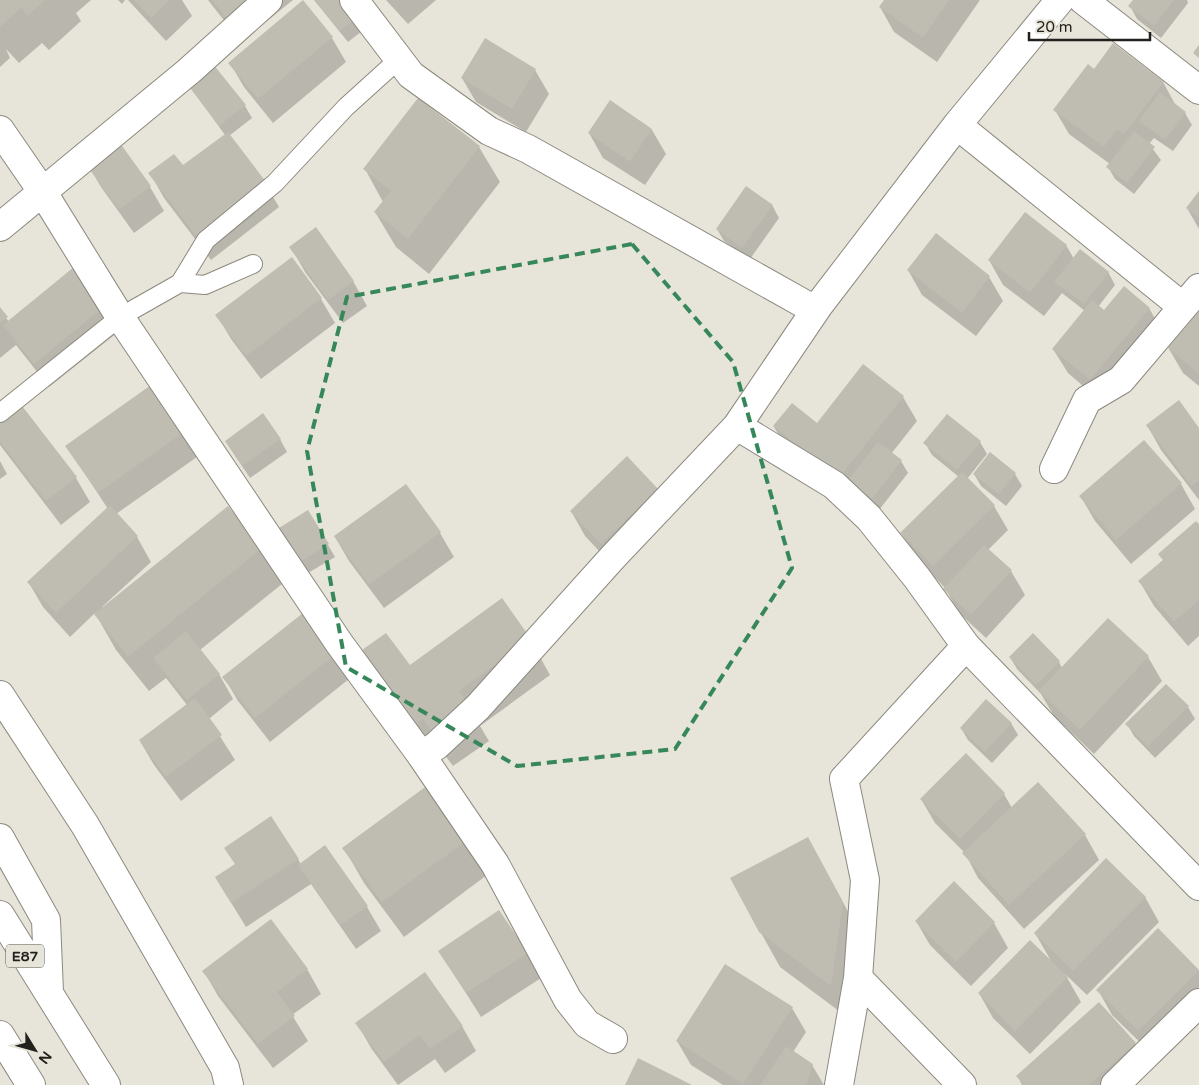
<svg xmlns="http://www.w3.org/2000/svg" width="1199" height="1085" font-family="'Varela Round',sans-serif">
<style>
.shadow{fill:#0003}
.building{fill:#bfbcb2}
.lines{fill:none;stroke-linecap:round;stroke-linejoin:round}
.lane-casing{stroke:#8c897f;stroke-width:20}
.street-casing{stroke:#8c897f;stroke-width:30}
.highway-casing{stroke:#8c897f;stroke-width:30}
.lane{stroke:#fff;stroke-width:18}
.street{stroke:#fff;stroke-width:28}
.highway{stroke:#fff;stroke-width:28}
.marked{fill:none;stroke:#368759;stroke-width:4;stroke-dasharray:10 6;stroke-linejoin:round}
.labels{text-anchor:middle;stroke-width:4;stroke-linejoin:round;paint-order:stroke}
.shield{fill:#e7e4d9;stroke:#5d5c55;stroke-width:1}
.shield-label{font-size:14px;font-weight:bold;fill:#22211d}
</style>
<rect width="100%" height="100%" fill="#e7e4d9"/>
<path class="shadow" d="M 0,0 L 91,0 L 76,13 L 81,21 L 49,50 L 42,43 L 19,63 L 6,49 L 10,58 L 0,67 Z
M 118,0 L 125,0 L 122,4 Z
M 128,0 L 182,0 L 192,16 L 166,41 Z
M 208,0 L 293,0 L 241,42 Z
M 314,0 L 338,0 L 361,32 L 348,42 Z
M 386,0 L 436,0 L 408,24 Z
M 885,0 L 980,0 L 937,62 L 894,32 L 880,7 Z
M 1135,0 L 1187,0 L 1188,3 L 1161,38 L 1137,19 L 1130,6 Z
M 332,38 L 346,62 L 273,123 L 244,87 L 230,63 Z
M 535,70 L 549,94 L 526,132 L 476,102 L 462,78 Z
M 1094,71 L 1163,82 L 1176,106 L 1185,113 L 1192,125 L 1173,151 L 1154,138 L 1149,144 L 1161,160 L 1134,194 L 1115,179 L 1108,167 L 1110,164 L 1069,134 L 1055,110 Z
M 189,85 L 245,106 L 252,118 L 229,136 L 265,183 L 279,207 L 211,260 L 164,198 L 150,173 L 182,167 L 225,135 Z
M 610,102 L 652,130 L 666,154 L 645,185 L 603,158 L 589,133 Z
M 117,141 L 150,187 L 164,211 L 134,233 L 101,187 L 87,163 Z
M 479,147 L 500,182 L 429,274 L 396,247 L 375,212 L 383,202 L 365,169 Z
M 1199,193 L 1199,229 L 1187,208 Z
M 772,205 L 779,218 L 750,259 L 724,241 L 717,229 Z
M 1066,245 L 1074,259 L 1108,272 L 1115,285 L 1098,307 L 1105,312 L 1149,308 L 1163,333 L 1104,404 L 1068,373 L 1053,349 L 1085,311 L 1062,293 L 1044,316 L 1003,285 L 989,260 Z
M 291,247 L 353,281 L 367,306 L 343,323 L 305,272 Z
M 291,259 L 321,299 L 335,323 L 261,379 L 231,339 L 217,315 Z
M 73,269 L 118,332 L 49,387 L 16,345 L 0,358 L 0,309 L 9,322 Z
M 908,270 L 989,277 L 1003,301 L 976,336 L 922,295 Z
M 1199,313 L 1199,386 L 1183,373 L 1169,349 Z
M 903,397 L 917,421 L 891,454 L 901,461 L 908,473 L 879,510 L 789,451 L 774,427 L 817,425 Z
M 19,403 L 76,478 L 90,502 L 61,525 L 0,445 L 0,418 Z
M 1147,425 L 1199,430 L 1199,500 L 1161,450 Z
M 183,433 L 197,457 L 116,514 L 137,537 L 151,562 L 102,607 L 104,608 L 261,549 L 282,584 L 200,650 L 219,674 L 233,699 L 209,719 L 235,760 L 181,801 L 154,765 L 140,741 L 187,705 L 166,678 L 149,691 L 116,650 L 95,613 L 70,637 L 43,607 L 29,583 L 108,509 L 67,446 Z
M 280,439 L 287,452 L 250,478 L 226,442 Z
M 980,442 L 987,454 L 967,479 L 994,506 L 1008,530 L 988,550 L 1011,571 L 1025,595 L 986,638 L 959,613 L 945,588 L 916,558 L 902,534 L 959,477 L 932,455 L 925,443 Z
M 1143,442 L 1181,484 L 1195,509 L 1131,564 L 1095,521 L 1081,497 Z
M 627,458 L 657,490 L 671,514 L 615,568 L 585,536 L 571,511 Z
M 0,461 L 7,474 L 0,479 Z
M 974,474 L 1015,474 L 1022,486 L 1006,506 L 981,486 Z
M 1199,526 L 1199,636 L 1188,646 L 1154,606 L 1140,582 Z
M 440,533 L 454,557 L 384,608 L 349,561 L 335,537 Z
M 288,541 L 328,545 L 335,557 L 308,573 Z
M 303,615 L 349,679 L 270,742 L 238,701 L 224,677 Z
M 530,639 L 550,675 L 480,726 L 489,741 L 453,766 L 444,754 L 437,759 L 384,686 L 364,651 L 410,667 Z
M 1010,657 L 1059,662 L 1062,668 L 1148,657 L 1162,681 L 1094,754 L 1054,716 L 1041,694 L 1017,669 Z
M 1188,707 L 1195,719 L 1155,758 L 1134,736 L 1127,724 Z
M 1011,723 L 1018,735 L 992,763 L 968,740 L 961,728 Z
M 431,784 L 491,872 L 404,937 L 364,883 L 344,848 Z
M 1038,784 L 1085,835 L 1099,860 L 1024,929 L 978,878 L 965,853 L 935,823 L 921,799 L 1004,794 L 1012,808 Z
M 325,847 L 367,907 L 381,931 L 356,949 L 311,884 L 246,927 L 216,878 L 298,859 L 301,865 Z
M 827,873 L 863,939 L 851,1020 L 780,967 L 760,931 Z
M 954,883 L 994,923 L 1008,948 L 971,986 L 930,945 L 916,921 Z
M 1145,897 L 1159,922 L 1087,995 L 1065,974 L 1081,1002 L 1030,1054 L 993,1018 L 979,993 L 1051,961 L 1035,933 Z
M 1158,930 L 1199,971 L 1199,1009 L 1153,1055 L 1112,1015 L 1098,990 Z
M 440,952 L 527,953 L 541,978 L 481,1017 Z
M 307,969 L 321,994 L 292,1015 L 308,1041 L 273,1068 L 218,996 L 204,971 Z
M 792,1008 L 806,1032 L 793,1052 L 812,1065 L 824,1085 L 723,1085 L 691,1065 L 677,1041 Z
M 357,1023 L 462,1026 L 476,1051 L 445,1073 L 435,1059 L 398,1085 L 371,1048 Z
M 1135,1044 L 1149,1069 L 1130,1085 L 1022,1085 L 1018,1077 Z"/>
<path class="building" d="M 0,0 L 45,0 L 28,16 L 21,8 L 0,27 Z
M 134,0 L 170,0 L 151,18 Z
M 212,0 L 249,0 L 226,18 Z
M 303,0 L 333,37 L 258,99 L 228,63 Z
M 315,0 L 339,0 L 355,19 L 340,31 Z
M 884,0 L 949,0 L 923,38 L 879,7 Z
M 1133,0 L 1174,0 L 1154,26 L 1128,6 Z
M 485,38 L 536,69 L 512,109 L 461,78 Z
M 1113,43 L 1164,82 L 1124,134 L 1117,129 L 1104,147 L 1053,110 L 1088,64 L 1094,69 Z
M 1199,45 L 1199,58 L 1193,53 Z
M 213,64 L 246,105 L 219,126 L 187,84 Z
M 1160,92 L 1186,112 L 1165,140 L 1139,121 Z
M 418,98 L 480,146 L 408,239 L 374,212 L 391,191 L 363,169 Z
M 610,100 L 652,129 L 630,162 L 588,133 Z
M 1134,131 L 1155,147 L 1127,183 L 1106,167 Z
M 228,132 L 266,182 L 196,236 L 148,173 L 174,154 L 183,165 Z
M 117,139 L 151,186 L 119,210 L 85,163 Z
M 746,186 L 773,205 L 742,248 L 716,229 Z
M 1199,191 L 1199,218 L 1186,208 Z
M 1025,212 L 1067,245 L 1030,293 L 988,260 Z
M 316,227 L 354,281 L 328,300 L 289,247 Z
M 936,233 L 990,276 L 962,313 L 907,270 Z
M 1080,249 L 1109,272 L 1084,304 L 1054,282 Z
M 292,257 L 322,298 L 246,356 L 215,315 Z
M 74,267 L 105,306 L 34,364 L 3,325 Z
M 1124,286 L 1150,308 L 1090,380 L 1052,349 L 1092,300 L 1104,310 Z
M 0,307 L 8,317 L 0,323 Z
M 1199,311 L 1199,374 L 1168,348 Z
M 863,364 L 904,396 L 839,478 L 773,426 L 792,403 L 817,423 Z
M 151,385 L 184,432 L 98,493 L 65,446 Z
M 1179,400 L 1199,428 L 1199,481 L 1191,486 L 1146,425 Z
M 19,402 L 77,477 L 46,501 L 0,442 L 0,417 Z
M 263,413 L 281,439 L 242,466 L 225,441 Z
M 947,414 L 981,441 L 957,470 L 923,443 Z
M 1144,440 L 1182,483 L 1116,540 L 1079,496 Z
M 878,442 L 902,460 L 872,499 L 848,480 Z
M 990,452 L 1016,473 L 999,494 L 973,474 Z
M 627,456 L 658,489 L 601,544 L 570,511 Z
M 962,472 L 995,505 L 933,566 L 900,533 Z
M 406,484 L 441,532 L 369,585 L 334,536 Z
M 110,505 L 138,536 L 56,613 L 27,582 Z
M 228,506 L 262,548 L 128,657 L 94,614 Z
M 308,510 L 329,544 L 300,562 L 279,528 Z
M 1196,521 L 1199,524 L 1199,600 L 1174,622 L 1138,581 L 1163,560 L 1158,554 Z
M 984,545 L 1012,570 L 971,615 L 943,589 Z
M 502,598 L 531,639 L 459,691 L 469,705 L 432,732 L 423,719 L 416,724 L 362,650 L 386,633 L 410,665 Z
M 303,613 L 336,654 L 255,718 L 222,677 Z
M 1108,618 L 1149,656 L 1080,730 L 1039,691 Z
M 186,631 L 220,674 L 187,700 L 153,658 Z
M 1033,633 L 1060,661 L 1036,685 L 1009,657 Z
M 1166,684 L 1189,706 L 1148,746 L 1125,724 Z
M 195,698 L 222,735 L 166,777 L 139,740 Z
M 986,699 L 1012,723 L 985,752 L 960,728 Z
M 966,753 L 1005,793 L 960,839 L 920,799 Z
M 432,782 L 472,837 L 382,902 L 342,848 Z
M 1038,782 L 1086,834 L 1009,905 L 962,853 Z
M 271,816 L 299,859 L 231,903 L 215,877 L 235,864 L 224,848 Z
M 808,837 L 843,902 L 831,986 L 759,932 L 730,878 Z
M 325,845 L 368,906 L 341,925 L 298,865 Z
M 1106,858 L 1146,897 L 1073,971 L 1034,933 Z
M 954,881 L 995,922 L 956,962 L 915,921 Z
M 499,910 L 528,953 L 466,993 L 438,951 Z
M 271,919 L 308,969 L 277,992 L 295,1016 L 258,1044 L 202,971 Z
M 1158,928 L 1199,970 L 1138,1031 L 1096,990 Z
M 1030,940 L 1068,977 L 1015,1031 L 978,993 Z
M 725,964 L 793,1007 L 743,1084 L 676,1041 Z
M 425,972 L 463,1026 L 430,1049 L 420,1035 L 384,1062 L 355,1023 Z
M 1099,1002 L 1136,1043 L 1089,1085 L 1024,1085 L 1016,1076 Z
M 786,1046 L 813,1064 L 806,1085 L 760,1085 Z
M 638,1058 L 692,1085 L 625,1085 Z"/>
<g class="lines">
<defs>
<path id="lane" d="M 180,283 L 206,240 L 275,183 L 346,107 L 399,59
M 0,413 L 120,317 L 180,283 L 205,285 L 253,264"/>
<path id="street" d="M 354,0 L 411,75 L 489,131 L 528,149 L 815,310
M 1083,0 L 1199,90
M 957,125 L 1183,307
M 0,130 L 42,191 L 120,317 L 339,643 L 421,755 L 495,864 L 568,1000 L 587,1024 L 613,1039
M 0,227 L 189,71 L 268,0
M 737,426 L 834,485 L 869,518 L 917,578 L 966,646
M 1054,469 L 1087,400 L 1121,380 L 1199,288
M 0,695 L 85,825 L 225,1068 L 229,1085
M 421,755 L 436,746 L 478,707 L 613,557 L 737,426 L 819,305 L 957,125 L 1060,0
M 839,1085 L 858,978
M 962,1085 L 858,978 L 865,880 L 844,779 L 966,646 L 1199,886
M 1115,1085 L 1199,1003"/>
<path id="highway" d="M 0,838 L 46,920 L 49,992
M 0,915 L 106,1085
M 0,1035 L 31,1085"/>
</defs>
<use href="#lane" class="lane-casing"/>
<use href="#street" class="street-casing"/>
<use href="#highway" class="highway-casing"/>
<use href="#lane" class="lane"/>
<use href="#street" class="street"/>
<use href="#highway" class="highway"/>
</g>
<path class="marked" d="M 632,244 L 733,362 L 792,568 L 675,749 L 517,766 L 346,667 L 307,451 L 347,297 Z"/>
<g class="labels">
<rect class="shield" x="6" y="944.5" width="38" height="23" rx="4"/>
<g class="shield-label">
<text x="25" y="961">E87</text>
</g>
</g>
<g transform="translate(35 1050) rotate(127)" stroke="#e7e4d9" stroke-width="4" paint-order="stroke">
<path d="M0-4L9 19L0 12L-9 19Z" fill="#22211d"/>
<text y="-8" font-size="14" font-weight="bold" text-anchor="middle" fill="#22211d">N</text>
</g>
<path d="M1029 32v8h121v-8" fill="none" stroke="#22211d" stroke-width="2.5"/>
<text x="1036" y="32" font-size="15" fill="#22211d" stroke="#e7e4d9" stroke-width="4" paint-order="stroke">20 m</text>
</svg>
